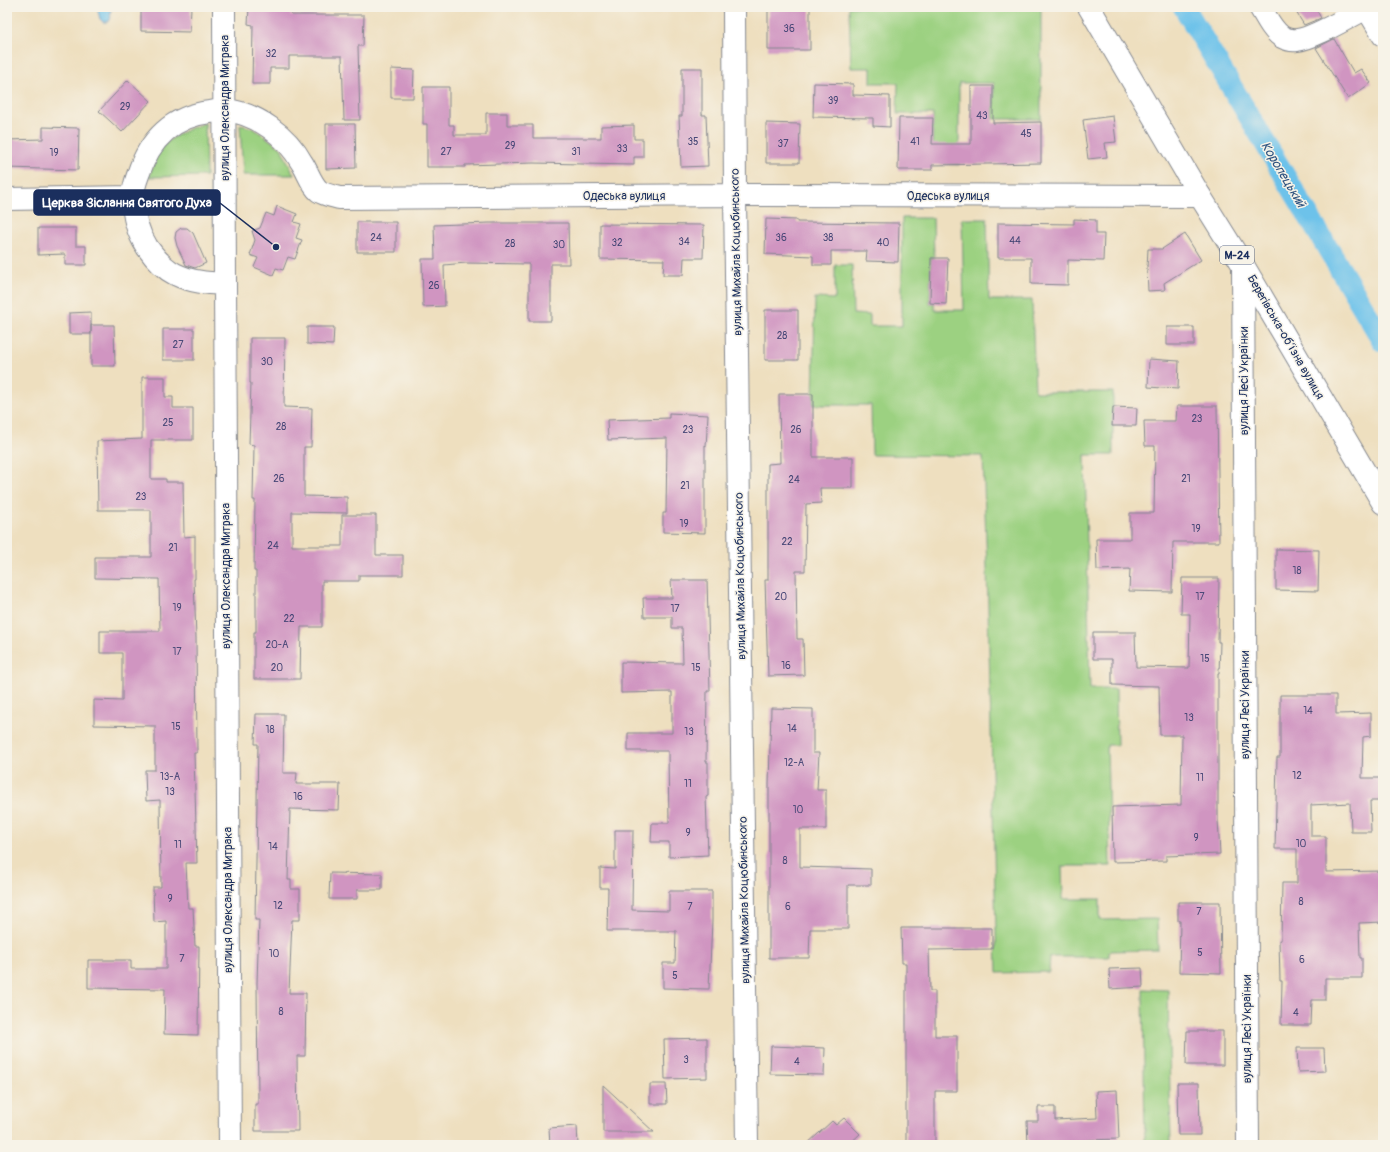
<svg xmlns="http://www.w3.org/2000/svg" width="1390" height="1152" font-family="Pangolin,sans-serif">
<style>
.green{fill:#9cd181;stroke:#5c8070}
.water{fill:#6dc2ea;stroke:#4478a4}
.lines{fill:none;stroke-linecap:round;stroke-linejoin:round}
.canal{stroke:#6dc2ea;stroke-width:22}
.building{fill:#d095c1}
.minor-casing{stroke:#84878e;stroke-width:24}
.highway-casing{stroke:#84878e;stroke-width:24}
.minor{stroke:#fff;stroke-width:22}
.highway{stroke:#fff;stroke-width:22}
.labels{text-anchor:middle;stroke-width:3;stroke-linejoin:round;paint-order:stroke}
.number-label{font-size:10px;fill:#484877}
.shield{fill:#f7f3e8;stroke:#5d6a87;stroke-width:1}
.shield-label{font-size:11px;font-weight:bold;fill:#1b2f5e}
.street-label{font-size:12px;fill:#1b2f5e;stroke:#f7f3e8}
.water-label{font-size:13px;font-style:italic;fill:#305481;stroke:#f7f3e8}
.leader{fill:none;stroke:#1b2f5e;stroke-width:1.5}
.callout-dot{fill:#1b2f5e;stroke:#f7f3e8;stroke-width:1.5}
.callout{fill:#1b2f5e;stroke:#1b2f5e;stroke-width:1.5}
.callout-label{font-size:13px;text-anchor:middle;font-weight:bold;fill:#fff}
</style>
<rect width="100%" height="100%" fill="#f7f3e8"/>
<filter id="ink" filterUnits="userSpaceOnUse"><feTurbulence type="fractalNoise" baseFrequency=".025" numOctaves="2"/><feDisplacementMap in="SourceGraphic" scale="8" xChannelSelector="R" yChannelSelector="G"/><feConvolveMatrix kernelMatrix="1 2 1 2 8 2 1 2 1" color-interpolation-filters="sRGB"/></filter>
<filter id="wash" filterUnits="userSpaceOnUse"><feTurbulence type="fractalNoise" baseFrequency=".012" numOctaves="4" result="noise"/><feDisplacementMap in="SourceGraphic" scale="16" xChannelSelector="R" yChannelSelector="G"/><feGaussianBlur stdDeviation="0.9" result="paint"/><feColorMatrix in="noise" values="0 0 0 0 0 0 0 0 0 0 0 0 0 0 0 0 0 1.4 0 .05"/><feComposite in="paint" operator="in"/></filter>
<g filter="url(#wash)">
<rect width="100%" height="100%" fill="#eedfbf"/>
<path class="green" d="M 849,7 L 1041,7 L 1041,119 L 994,119 L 994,83 L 959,83 L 959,165 L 932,164 L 933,114 L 897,114 L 898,83 L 871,83 L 871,68 L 851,68 Z
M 205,123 L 206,176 L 149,177 C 152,169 155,158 160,150 C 169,137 190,128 205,123 Z
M 240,125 L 253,128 L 281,148 L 294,175 L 243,175 Z
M 902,218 L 933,218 L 934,258 L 931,258 L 930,303 L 934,303 L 935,310 L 964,310 L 962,219 L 987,219 L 989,300 L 1032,300 L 1035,392 L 1113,392 L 1113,455 L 1085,455 L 1090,689 L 1116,689 L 1117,745 L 1107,745 L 1110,866 L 1062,866 L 1063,899 L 1100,899 L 1100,920 L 1157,919 L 1158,950 L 1109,951 L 1109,957 L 1050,957 L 1049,972 L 997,973 L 987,568 L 983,456 L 872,455 L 871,405 L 813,405 L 815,298 L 835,299 L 835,265 L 852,265 L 853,314 L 870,315 L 870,326 L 902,326 Z
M 1143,989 L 1168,990 L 1171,1145 L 1145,1145 Z"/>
<path class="water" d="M 97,7 L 114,7 C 108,11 112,15 110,20 L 107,22 L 103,22 L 100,19 Z"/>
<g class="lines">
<path class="canal" d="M 1184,7 L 1383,341"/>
</g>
<g id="blocks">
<path class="building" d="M 141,7 L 191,7 L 190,32 L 141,31 Z
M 249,7 L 291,7 L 291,15 L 364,15 L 363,46 L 358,46 L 360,120 L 344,120 L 342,56 L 289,56 L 289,68 L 270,68 L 270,84 L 252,84 L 253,25 L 248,24 Z
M 768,7 L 810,7 L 810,50 L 768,50 Z
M 1293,7 L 1315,7 L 1321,18 L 1304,25 Z
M 1334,39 L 1354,73 L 1361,69 L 1371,83 L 1348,99 L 1316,48 Z
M 682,68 L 702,68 L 702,115 L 706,115 L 708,166 L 681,167 L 679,116 L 682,116 Z
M 391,69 L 414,70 L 413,98 L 391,98 Z
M 128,80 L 151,101 L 122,132 L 99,111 Z
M 814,83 L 853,84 L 853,95 L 890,96 L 890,127 L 873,126 L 873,118 L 813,117 Z
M 971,86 L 993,86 L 993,123 L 1041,122 L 1041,163 L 932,165 L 932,170 L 898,170 L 899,118 L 933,118 L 932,144 L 971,144 Z
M 423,87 L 449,87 L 449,125 L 454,125 L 454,135 L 486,135 L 486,113 L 507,113 L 507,125 L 533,125 L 533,138 L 601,138 L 601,126 L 634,125 L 634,139 L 643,139 L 643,157 L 634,157 L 634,165 L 533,163 L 465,165 L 465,167 L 427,167 L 427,124 L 423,124 Z
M 1113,116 L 1116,142 L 1105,143 L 1107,157 L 1088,159 L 1083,120 Z
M 766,123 L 800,124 L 799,163 L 766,163 Z
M 326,124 L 355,124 L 356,168 L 326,169 Z
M 43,127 L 79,128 L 78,170 L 7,168 L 7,140 L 43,139 Z
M 277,206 L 297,214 L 294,222 L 301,224 L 296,238 L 302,240 L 295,259 L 288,257 L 283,270 L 276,268 L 273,275 L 254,267 L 258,258 L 250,255 L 255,240 L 252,231 L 260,228 L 266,213 L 274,216 Z
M 766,219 L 797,220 L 797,222 L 899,223 L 898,262 L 866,261 L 867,251 L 831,251 L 831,265 L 813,265 L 813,256 L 765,254 Z
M 1074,219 L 1096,220 L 1096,234 L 1104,234 L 1103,261 L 1068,260 L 1068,285 L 1031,284 L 1031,258 L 998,258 L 998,223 L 1074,224 Z
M 357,222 L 396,222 L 396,252 L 357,252 Z
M 489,223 L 568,223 L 569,264 L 551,264 L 551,321 L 529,321 L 529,264 L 466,263 L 444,265 L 445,306 L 423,307 L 422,259 L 435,259 L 434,225 Z
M 600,224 L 704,225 L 703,258 L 684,258 L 683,275 L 663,275 L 664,260 L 600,259 Z
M 38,228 L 76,228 L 76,246 L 86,246 L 86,265 L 65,265 L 65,254 L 38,255 Z
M 181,228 L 187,228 L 193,233 L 206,263 L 195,268 L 186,265 L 177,246 L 175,238 L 176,232 Z
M 1185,234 L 1201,260 L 1164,283 L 1165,290 L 1148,291 L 1147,268 L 1148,249 L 1162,249 Z
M 931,258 L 948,258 L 946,304 L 930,303 Z
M 765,310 L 798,310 L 798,360 L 765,360 Z
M 91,312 L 91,334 L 69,334 L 69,313 Z
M 91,325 L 114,325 L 115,366 L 91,366 Z
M 307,327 L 334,327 L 333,345 L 307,344 Z
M 1167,327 L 1194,327 L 1194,345 L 1167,345 Z
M 163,329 L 194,329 L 194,360 L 163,360 Z
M 250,338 L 285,338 L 284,407 L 312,408 L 311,447 L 304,447 L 304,496 L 347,497 L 347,513 L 292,512 L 292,546 L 342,546 L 342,515 L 376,515 L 376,555 L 403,555 L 403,575 L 359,575 L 359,581 L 322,581 L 322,627 L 301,627 L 300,679 L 254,679 L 254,632 L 256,632 L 256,571 L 254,571 L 255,500 L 253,500 L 254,445 L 249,444 L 251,383 L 250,383 Z
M 1149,359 L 1179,361 L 1178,389 L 1148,387 Z
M 142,377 L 165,377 L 165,397 L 173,397 L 173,408 L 193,408 L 193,440 L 151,440 L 151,479 L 166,479 L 166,482 L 183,482 L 184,537 L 195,536 L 195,579 L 194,579 L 196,638 L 197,753 L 194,753 L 197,863 L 186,863 L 188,908 L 193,908 L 195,946 L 199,946 L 198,1035 L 164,1034 L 165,989 L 88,988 L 88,960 L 131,960 L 131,969 L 166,969 L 166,921 L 154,922 L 153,887 L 161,887 L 160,800 L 146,801 L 145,770 L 155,770 L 155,726 L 94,725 L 94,700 L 122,701 L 122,653 L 100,653 L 100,631 L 160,631 L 159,579 L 95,578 L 95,557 L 151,557 L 151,510 L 98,510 L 97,441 L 142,439 Z
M 779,394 L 813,394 L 813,457 L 853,457 L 853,488 L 820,488 L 821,503 L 806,504 L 805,571 L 796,571 L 797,639 L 803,639 L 804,675 L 768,676 L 765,580 L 768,580 L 768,464 L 780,463 Z
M 1177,406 L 1217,406 L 1219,542 L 1173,542 L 1172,592 L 1129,591 L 1130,569 L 1097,570 L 1096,539 L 1130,539 L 1130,513 L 1154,513 L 1155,446 L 1145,446 L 1144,421 L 1176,421 Z
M 1113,407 L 1137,408 L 1136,426 L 1112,426 Z
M 669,413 L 708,415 L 706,446 L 705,445 L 705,533 L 663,532 L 663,513 L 666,513 L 667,438 L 608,440 L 607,420 L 669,418 Z
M 1276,549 L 1319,550 L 1318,591 L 1276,590 Z
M 1182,578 L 1219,578 L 1218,642 L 1220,642 L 1219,674 L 1218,674 L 1218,820 L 1220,854 L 1166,856 L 1166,861 L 1113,862 L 1112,807 L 1181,805 L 1182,735 L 1160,735 L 1159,686 L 1112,685 L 1112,659 L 1093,659 L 1093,632 L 1135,632 L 1136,667 L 1189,668 L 1190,614 L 1181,614 Z
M 671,580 L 707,580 L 710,691 L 707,691 L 706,762 L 708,762 L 708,796 L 706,797 L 708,855 L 669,857 L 669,842 L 651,842 L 652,823 L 669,823 L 668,751 L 628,751 L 628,733 L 672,733 L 672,692 L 621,693 L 621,662 L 683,663 L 682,628 L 672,628 L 672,617 L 644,617 L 643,598 L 672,598 Z
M 1280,695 L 1336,695 L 1336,714 L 1371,713 L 1371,736 L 1363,737 L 1362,778 L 1383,778 L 1383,801 L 1370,801 L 1371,832 L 1351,832 L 1350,803 L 1311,805 L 1311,836 L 1326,836 L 1326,872 L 1382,871 L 1383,922 L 1359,923 L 1360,958 L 1362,958 L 1362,978 L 1325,978 L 1325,1000 L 1312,1000 L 1311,1025 L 1281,1025 L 1282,981 L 1280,981 L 1279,940 L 1281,940 L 1282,883 L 1297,883 L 1297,849 L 1275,849 L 1277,757 L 1280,757 Z
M 771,708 L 813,709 L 813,753 L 819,753 L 817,790 L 826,790 L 826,829 L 800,829 L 800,867 L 871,869 L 871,885 L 848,885 L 848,929 L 810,929 L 809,958 L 769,958 L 769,785 Z
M 256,714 L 284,714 L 283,773 L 297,773 L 296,784 L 340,784 L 339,810 L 290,809 L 288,880 L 291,880 L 291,889 L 300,889 L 300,920 L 292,920 L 289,993 L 306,993 L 305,1056 L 297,1056 L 298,1131 L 255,1131 L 255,1104 L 258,1104 L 257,983 L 259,920 L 255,920 L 258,744 L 255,744 Z
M 615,830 L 633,830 L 632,910 L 669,911 L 669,891 L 712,891 L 712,921 L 709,989 L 663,988 L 663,963 L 675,963 L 676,931 L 607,931 L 608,888 L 600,888 L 600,868 L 615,869 Z
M 330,873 L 382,874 L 382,890 L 357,890 L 357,899 L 329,899 Z
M 1178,902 L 1220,902 L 1221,973 L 1179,972 L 1180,921 L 1178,921 Z
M 901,928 L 992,928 L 992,949 L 929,950 L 930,991 L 935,991 L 935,1036 L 957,1036 L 957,1091 L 935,1091 L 935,1145 L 906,1145 L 906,963 L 902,963 Z
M 1142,968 L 1143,987 L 1110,989 L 1109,969 Z
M 1187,1031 L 1223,1031 L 1223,1065 L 1186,1065 Z
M 707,1038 L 707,1078 L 665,1079 L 664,1039 Z
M 771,1046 L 825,1048 L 824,1075 L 770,1074 Z
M 1297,1048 L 1324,1048 L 1325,1071 L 1298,1072 Z
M 1177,1083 L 1199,1083 L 1200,1135 L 1178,1135 Z
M 650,1084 L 666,1084 L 667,1104 L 650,1104 Z
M 603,1085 L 654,1132 L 603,1132 Z
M 1117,1090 L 1119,1139 L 1087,1140 L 1087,1145 L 1028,1145 L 1027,1121 L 1038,1121 L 1038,1107 L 1055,1107 L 1055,1120 L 1097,1118 L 1096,1091 Z
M 844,1118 L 860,1134 L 848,1145 L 806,1145 L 832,1121 L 836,1125 Z
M 577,1126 L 578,1145 L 550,1145 L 549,1128 Z"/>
</g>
</g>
<g filter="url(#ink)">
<use href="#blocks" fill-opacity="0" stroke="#84878e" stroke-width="1"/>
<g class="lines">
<defs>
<path id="minor" d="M 224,7 L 225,284 L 230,1145
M 734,7 L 735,195 L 747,1145
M 1260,7 C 1266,17 1272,30 1282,37 C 1286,39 1292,41 1297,40 C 1313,39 1350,16 1367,8
M 1366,7 L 1383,35
M 7,199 L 133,197
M 1243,265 L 1248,1145
M 225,284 C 207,283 191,282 175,274 C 163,268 154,257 147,247 C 138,233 133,215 133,198 C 133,190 135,183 138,175 C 149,140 173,116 210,112 C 215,111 220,110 225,110 C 257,113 287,136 302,163 C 308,172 311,184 319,191 C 325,195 332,196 339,198 L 735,195 L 1200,196"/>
<path id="highway" d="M 1089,7 L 1200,196 L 1243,265 L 1383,503"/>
</defs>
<use href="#minor" class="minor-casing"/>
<use href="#highway" class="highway-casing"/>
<use href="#minor" class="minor"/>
<use href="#highway" class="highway"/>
</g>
</g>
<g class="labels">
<g class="number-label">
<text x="789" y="32">36</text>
<text x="271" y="57">32</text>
<text x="833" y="104">39</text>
<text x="125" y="110">29</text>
<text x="982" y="119">43</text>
<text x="1026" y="137">45</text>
<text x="693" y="145">35</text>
<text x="915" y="145">41</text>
<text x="783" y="147">37</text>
<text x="510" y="149">29</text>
<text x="622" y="152">33</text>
<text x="446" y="155">27</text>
<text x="576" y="155">31</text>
<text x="54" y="156">19</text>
<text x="376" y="241">24</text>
<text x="781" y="241">36</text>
<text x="828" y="241">38</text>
<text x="1015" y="244">44</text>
<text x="684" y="245">34</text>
<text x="617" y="246">32</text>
<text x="883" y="246">40</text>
<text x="510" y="247">28</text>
<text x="559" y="248">30</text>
<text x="434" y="289">26</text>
<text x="782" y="339">28</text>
<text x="178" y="348">27</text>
<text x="267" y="365">30</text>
<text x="1197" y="422">23</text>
<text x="168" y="426">25</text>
<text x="281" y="430">28</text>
<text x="688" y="433">23</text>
<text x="796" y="433">26</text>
<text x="279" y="482">26</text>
<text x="1186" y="482">21</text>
<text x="794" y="483">24</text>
<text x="685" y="489">21</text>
<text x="141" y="500">23</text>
<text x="684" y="527">19</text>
<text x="1196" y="532">19</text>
<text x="787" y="545">22</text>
<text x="273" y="549">24</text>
<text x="173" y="551">21</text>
<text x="1297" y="574">18</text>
<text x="781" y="600">20</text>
<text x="1200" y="600">17</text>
<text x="177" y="611">19</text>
<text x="675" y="612">17</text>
<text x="289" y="622">22</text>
<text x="277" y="648">20-А</text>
<text x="177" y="655">17</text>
<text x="1205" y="662">15</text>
<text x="786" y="669">16</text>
<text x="277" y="671">20</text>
<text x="696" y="671">15</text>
<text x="1308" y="714">14</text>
<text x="1189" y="721">13</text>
<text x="176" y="730">15</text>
<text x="792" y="732">14</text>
<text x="270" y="733">18</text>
<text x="689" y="735">13</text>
<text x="794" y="766">12-А</text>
<text x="1297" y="779">12</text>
<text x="170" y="780">13-А</text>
<text x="1200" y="781">11</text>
<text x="688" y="787">11</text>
<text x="170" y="795">13</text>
<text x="298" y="800">16</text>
<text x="798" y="813">10</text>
<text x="688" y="836">9</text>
<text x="1196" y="841">9</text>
<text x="1301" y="847">10</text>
<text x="178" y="848">11</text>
<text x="273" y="850">14</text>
<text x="785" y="864">8</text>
<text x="170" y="902">9</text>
<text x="1301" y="905">8</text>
<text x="278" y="909">12</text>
<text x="690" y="910">7</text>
<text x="788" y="910">6</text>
<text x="1199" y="915">7</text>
<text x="1200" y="956">5</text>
<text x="274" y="957">10</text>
<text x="182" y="962">7</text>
<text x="1302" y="963">6</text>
<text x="675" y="979">5</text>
<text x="281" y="1015">8</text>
<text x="1296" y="1016">4</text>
<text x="686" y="1063">3</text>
<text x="797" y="1065">4</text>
</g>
<rect class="shield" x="1220" y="246" width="34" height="18" rx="3"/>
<g class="shield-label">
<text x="1237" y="259">М-24</text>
</g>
<g class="street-label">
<text transform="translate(225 108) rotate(-90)" y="4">вулиця Олександра Митрака</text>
<text x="624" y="200">Одеська вулиця</text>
<text x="948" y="200">Одеська вулиця</text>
<text transform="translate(736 252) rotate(-91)" y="4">вулиця Михайла Коцюбинського</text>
<text transform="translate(1286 337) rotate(60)" y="4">Берегівська-обʼїзна вулиця</text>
<text transform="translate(1244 381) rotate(-90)" y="4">вулиця Лесі Українки</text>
<text transform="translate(226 576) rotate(-90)" y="4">вулиця Олександра Митрака</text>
<text transform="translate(740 576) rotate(-91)" y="4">вулиця Михайла Коцюбинського</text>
<text transform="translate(1245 705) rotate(-90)" y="4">вулиця Лесі Українки</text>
<text transform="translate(228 900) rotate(-90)" y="4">вулиця Олександра Митрака</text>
<text transform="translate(744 900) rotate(-91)" y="4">вулиця Михайла Коцюбинського</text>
<text transform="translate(1247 1029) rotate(-90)" y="4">вулиця Лесі Українки</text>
</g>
<g class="water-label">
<text transform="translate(1284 174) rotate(59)" y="5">Коропецький</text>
</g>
</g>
<path class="leader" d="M276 247L220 203"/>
<circle class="callout-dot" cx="276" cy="247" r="4"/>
<rect class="callout" x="34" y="190" width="186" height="25" rx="4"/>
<g class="callout-label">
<text x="127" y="207">Церква Зіслання Святого Духа</text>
</g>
<rect width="1390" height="1152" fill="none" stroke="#f7f3e8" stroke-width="24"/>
</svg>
